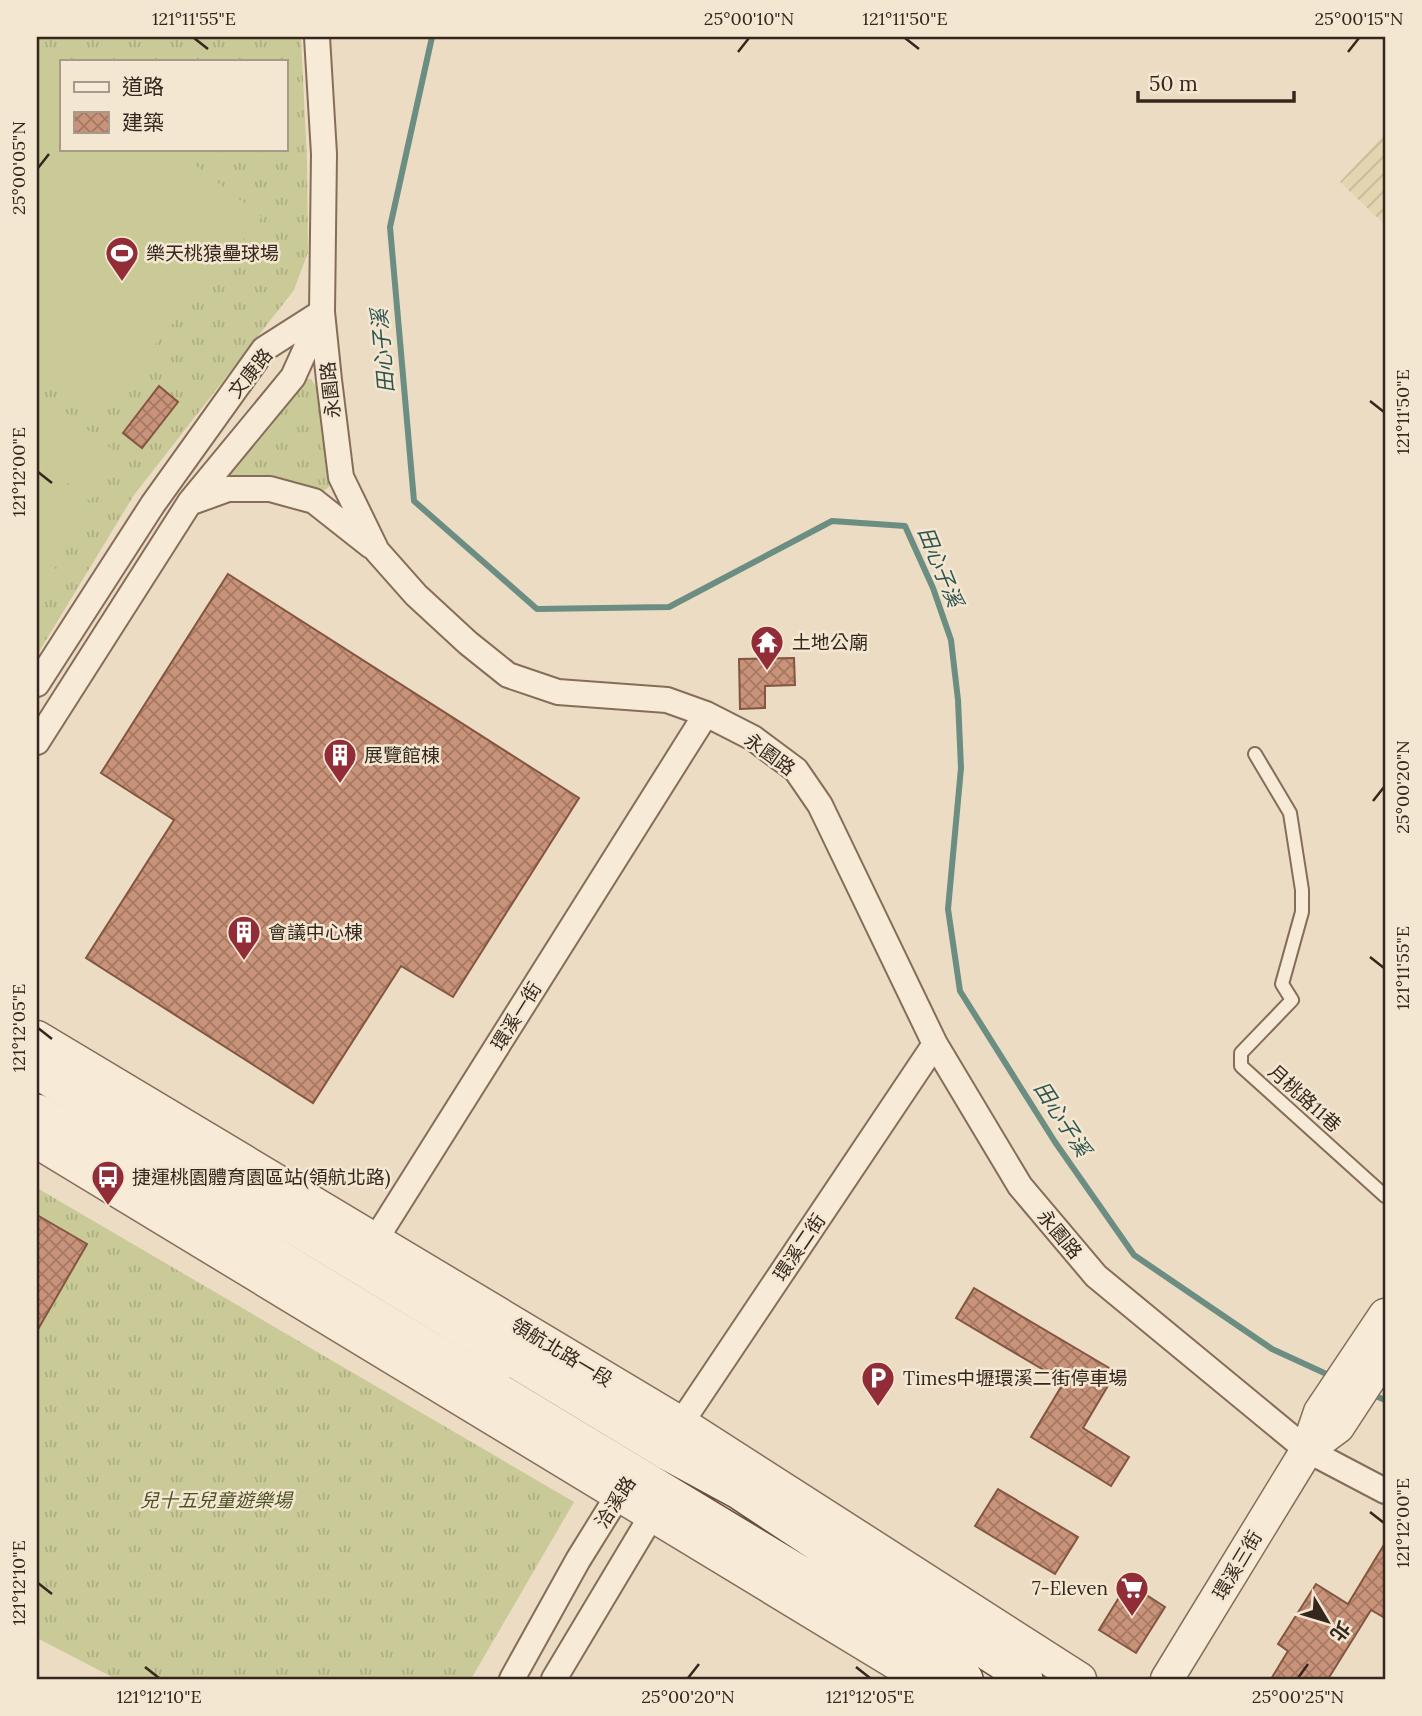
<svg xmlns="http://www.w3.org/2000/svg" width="1422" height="1716" font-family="Lora,'Noto Sans TC',serif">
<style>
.farmland{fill:url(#farmland-furrows)}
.grass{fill:url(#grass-tufts);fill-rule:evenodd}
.pitch{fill:#c9ca97}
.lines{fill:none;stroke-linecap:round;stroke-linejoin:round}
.stream{stroke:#6c8d82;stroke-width:6}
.building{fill:url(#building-cross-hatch);stroke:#845541;stroke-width:2}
.service-casing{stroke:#866d5a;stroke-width:16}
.minor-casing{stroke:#866d5a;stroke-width:28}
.tertiary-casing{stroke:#866d5a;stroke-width:35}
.secondary-casing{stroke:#674e3e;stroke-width:38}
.service{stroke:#f7ead6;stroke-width:12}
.minor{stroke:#f7ead6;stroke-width:24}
.tertiary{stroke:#f7ead6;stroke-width:32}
.secondary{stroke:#f7ead6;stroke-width:35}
.ticks{fill:none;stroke:#36271e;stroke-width:2.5}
.labels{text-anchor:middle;stroke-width:5;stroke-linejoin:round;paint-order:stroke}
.poi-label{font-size:19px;fill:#36271e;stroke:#f4e7d2;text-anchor:start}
.street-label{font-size:19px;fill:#36271e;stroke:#f4e7d2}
.park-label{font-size:19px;font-style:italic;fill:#4b5225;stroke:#f4e7d2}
.water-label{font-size:21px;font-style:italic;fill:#2e554f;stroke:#f4e7d2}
.neatline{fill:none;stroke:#36271e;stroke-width:2.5}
.ticks-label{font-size:18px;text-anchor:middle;fill:#36271e}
</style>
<defs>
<pattern id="farmland-furrows" width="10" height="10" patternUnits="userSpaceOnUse" patternTransform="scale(1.75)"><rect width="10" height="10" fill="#e2d5b0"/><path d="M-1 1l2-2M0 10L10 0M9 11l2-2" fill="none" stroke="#c2b797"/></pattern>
<pattern id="grass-tufts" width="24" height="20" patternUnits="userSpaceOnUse" patternTransform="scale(1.75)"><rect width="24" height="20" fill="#c9ca97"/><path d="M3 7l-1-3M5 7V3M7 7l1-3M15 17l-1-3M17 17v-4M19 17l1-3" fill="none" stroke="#adae82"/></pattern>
<pattern id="building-cross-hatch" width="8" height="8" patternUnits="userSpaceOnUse" patternTransform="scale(1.75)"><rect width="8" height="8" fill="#c9937a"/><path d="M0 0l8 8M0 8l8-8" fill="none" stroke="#a47863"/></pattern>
</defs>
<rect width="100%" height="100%" fill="#ecdcc3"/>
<path class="farmland" d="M 1385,134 L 1385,222 L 1384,224 L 1340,182 Z"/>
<path class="grass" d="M 37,37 L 301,37 L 307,162 L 308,252 L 294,290 L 134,495 L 37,655 ZM 61,61 L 285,61 L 285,149 L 61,149 Z
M 294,378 L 311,379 L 319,391 L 333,483 L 324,491 L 309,492 L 227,478 L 225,464 Z
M 37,1188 L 574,1502 L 471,1679 L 116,1679 L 37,1638 Z"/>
<path class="pitch" d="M 54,55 L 62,61 L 61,149 L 175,149 L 262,217 L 101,409 L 54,372 L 37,350 L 37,76 Z
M 52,401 L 124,459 L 90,501 L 37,459 L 37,421 Z
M 37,469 L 88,508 L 54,552 L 37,539 Z
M 37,554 L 57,570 L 37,597 Z"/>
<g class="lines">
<path class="stream" d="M 432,37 L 390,227 L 414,501 L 537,609 L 669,607 L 832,521 L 905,526 L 933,588 L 951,640 L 958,700 L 961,768 L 948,909 L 960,991 L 1055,1142 L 1134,1255 L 1272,1349 L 1333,1377
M 1371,1394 L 1385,1400"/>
</g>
<path class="building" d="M 159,386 L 178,402 L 142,448 L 123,433 Z
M 228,574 L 579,798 L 453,997 L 401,966 L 313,1103 L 86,958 L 174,820 L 101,773 Z
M 794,658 L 795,685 L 765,686 L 765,708 L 740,709 L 739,659 Z
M 37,1215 L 87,1244 L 37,1331 Z
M 974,1288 L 1116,1372 L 1083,1428 L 1129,1457 L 1111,1486 L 1031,1437 L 1064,1382 L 956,1318 Z
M 998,1489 L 1078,1537 L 1055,1574 L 975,1526 Z
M 1385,1543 L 1385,1618 L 1371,1610 L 1328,1679 L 1271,1679 L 1288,1651 L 1278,1644 L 1316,1584 L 1348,1604 Z
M 1128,1583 L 1165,1607 L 1136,1653 L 1099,1630 Z"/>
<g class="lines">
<defs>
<path id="service" d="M 1255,754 L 1290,813 L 1302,890 L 1302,912 L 1282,984 L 1292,1000 L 1241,1053 L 1241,1066 L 1385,1196"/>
<path id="minor" d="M 317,37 L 324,154 L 322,312 L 329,380 L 341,477 L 377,551 L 416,595 L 468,643 L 508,675 L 558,692 L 667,700 L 706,714 L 753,738 L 796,770 L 820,805 L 935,1044 L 1020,1186 L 1096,1276 L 1307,1450 L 1385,1491
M 192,502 L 228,489 L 270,489 L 314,501 L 371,546
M 37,684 L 153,504 L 264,349 L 322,312
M 37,742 L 190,502 L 293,377 L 321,315
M 367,1253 L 706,714
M 674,1438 L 681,1423 L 935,1044
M 512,1679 L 578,1560 L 627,1481
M 554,1679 L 661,1500"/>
<path id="tertiary" d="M 37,1037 L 681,1423 L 1080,1679
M 37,1142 L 922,1679
M 1307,1450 L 1338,1427 L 1385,1355
M 1167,1679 L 1307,1450 L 1320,1412 L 1385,1315"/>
<path id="secondary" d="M 37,1071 L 667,1452 L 737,1490 L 884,1587 L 1001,1661 L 1025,1679
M 37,1112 L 910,1640 L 965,1679"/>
</defs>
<use href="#service" class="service-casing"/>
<use href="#minor" class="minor-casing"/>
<use href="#tertiary" class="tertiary-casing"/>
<use href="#secondary" class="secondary-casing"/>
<use href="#service" class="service"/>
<use href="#minor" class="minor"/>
<use href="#tertiary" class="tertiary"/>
<use href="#secondary" class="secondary"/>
</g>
<path class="ticks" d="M 194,38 L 208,49M 905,38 L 919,49M 738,52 L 749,38M 1348,52 L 1359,38M 38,168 L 49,154M 1370,401 L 1384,412M 38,472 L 52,483M 1373,801 L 1384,787M 1370,957 L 1384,968M 38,1028 L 52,1039M 1370,1512 L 1384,1523M 38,1583 L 52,1594M 145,1667 L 159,1678M 856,1667 L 870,1678M 688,1678 L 699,1664M 1298,1678 L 1308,1664"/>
<defs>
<symbol id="stadium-pin" viewBox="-11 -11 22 30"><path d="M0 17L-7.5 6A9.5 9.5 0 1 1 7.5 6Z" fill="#922d37" stroke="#f4e7d2"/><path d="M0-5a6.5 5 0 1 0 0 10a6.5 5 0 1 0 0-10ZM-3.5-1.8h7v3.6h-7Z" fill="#fff"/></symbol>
<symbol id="temple-pin" viewBox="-11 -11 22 30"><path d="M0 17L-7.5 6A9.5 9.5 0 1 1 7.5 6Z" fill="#922d37" stroke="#f4e7d2"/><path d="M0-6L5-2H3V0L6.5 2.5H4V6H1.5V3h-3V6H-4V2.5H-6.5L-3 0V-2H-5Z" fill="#fff"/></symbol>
<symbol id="building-pin" viewBox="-11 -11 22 30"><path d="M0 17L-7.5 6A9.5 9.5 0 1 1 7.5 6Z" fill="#922d37" stroke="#f4e7d2"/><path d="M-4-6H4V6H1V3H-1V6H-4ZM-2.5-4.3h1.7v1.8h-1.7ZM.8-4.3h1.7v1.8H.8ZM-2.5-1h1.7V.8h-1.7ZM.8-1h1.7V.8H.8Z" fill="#fff"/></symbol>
<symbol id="bus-pin" viewBox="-11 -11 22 30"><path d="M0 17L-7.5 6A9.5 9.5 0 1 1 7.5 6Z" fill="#922d37" stroke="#f4e7d2"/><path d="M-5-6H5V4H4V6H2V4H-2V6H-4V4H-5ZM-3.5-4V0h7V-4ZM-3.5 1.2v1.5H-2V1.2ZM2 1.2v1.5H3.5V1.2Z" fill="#fff"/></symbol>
<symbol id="parking-pin" viewBox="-11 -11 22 30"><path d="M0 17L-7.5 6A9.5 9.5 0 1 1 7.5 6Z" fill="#922d37" stroke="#f4e7d2"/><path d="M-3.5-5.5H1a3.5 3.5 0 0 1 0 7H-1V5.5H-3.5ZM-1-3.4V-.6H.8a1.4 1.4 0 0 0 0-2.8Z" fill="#fff"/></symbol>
<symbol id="supermarket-pin" viewBox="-11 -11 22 30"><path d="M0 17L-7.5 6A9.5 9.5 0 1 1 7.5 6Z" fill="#922d37" stroke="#f4e7d2"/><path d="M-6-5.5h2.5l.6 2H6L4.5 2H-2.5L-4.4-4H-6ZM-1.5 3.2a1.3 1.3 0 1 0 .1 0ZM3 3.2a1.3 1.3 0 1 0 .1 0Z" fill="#fff"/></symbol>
</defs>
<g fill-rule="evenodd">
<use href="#stadium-pin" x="103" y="234" width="38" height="52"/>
<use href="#temple-pin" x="748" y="623" width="38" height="52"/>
<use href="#building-pin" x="321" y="736" width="38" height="52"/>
<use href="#building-pin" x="225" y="913" width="38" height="52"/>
<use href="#bus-pin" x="89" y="1158" width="38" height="52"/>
<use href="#parking-pin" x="859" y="1359" width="38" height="52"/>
<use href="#supermarket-pin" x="1113" y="1569" width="38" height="52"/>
</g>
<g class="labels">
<g class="poi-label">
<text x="146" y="260">樂天桃猿壘球場</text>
<text x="792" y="649">土地公廟</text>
<text x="364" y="762">展覽館棟</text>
<text x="268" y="939">會議中心棟</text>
<text x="132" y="1184">捷運桃園體育園區站(領航北路)</text>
<text x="903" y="1385">Times中壢環溪二街停車場</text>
<text x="1108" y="1595" text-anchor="end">7-Eleven</text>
</g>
<g class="street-label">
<text transform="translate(250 373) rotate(-51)" y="7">文康路</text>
<text transform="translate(330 390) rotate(-96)" y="7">永園路</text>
<text transform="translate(770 754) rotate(36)" y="7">永園路</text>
<text transform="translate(516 1016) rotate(-58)" y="7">環溪一街</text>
<text transform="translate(1305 1098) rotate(42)" y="7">月桃路11巷</text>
<text transform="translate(1060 1234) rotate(50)" y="7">永園路</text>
<text transform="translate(799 1247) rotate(-56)" y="7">環溪二街</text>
<text transform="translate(562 1352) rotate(31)" y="7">領航北路一段</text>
<text transform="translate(615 1502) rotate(-57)" y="7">洽溪路</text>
<text transform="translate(1237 1565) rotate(-59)" y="7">環溪三街</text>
</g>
<g class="park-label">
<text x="216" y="1507">兒十五兒童遊樂場</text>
</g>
<g class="water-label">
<text transform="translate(383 351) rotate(-95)" y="7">田心子溪</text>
<text transform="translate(940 567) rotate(68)" y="7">田心子溪</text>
<text transform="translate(1062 1119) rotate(57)" y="7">田心子溪</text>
</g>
</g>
<rect width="1422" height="1716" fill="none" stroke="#f4e7d2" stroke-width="77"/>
<rect x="60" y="60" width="228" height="91" fill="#f4e7d2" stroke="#a89a8a" stroke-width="2"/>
<rect x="74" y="82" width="35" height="10" fill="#f7ead6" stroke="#a89a8a" stroke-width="2"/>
<text x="122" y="94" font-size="21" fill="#36271e">道路</text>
<rect x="74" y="112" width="35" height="21" fill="url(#building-cross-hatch)" stroke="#a89a8a" stroke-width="2"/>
<text x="122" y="130" font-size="21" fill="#36271e">建築</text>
<g transform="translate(1327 1621) rotate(128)" stroke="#f4e7d2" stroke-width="5" paint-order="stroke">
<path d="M0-5L12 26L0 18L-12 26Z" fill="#36271e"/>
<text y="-10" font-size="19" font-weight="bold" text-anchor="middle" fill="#36271e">北</text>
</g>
<path d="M1138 91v10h156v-10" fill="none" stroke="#36271e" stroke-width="3.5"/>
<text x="1149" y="91" font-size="21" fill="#36271e" stroke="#f4e7d2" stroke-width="5" paint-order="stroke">50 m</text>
<rect x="38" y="38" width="1346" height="1640" class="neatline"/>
<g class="ticks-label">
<text x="194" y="25">121°11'55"E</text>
<text x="749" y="25">25°00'10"N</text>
<text x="905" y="25">121°11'50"E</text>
<text x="1359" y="25">25°00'15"N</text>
<text transform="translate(19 168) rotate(-90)" y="6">25°00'05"N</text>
<text transform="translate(1403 412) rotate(-90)" y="6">121°11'50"E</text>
<text transform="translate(19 472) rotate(-90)" y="6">121°12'00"E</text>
<text transform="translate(1403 787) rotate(-90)" y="6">25°00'20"N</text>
<text transform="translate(1403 968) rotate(-90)" y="6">121°11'55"E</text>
<text transform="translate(19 1028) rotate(-90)" y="6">121°12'05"E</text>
<text transform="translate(1403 1523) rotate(-90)" y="6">121°12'00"E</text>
<text transform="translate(19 1583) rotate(-90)" y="6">121°12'10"E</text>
<text x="159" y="1703">121°12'10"E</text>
<text x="688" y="1703">25°00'20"N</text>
<text x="870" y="1703">121°12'05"E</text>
<text x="1298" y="1703">25°00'25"N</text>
</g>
</svg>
